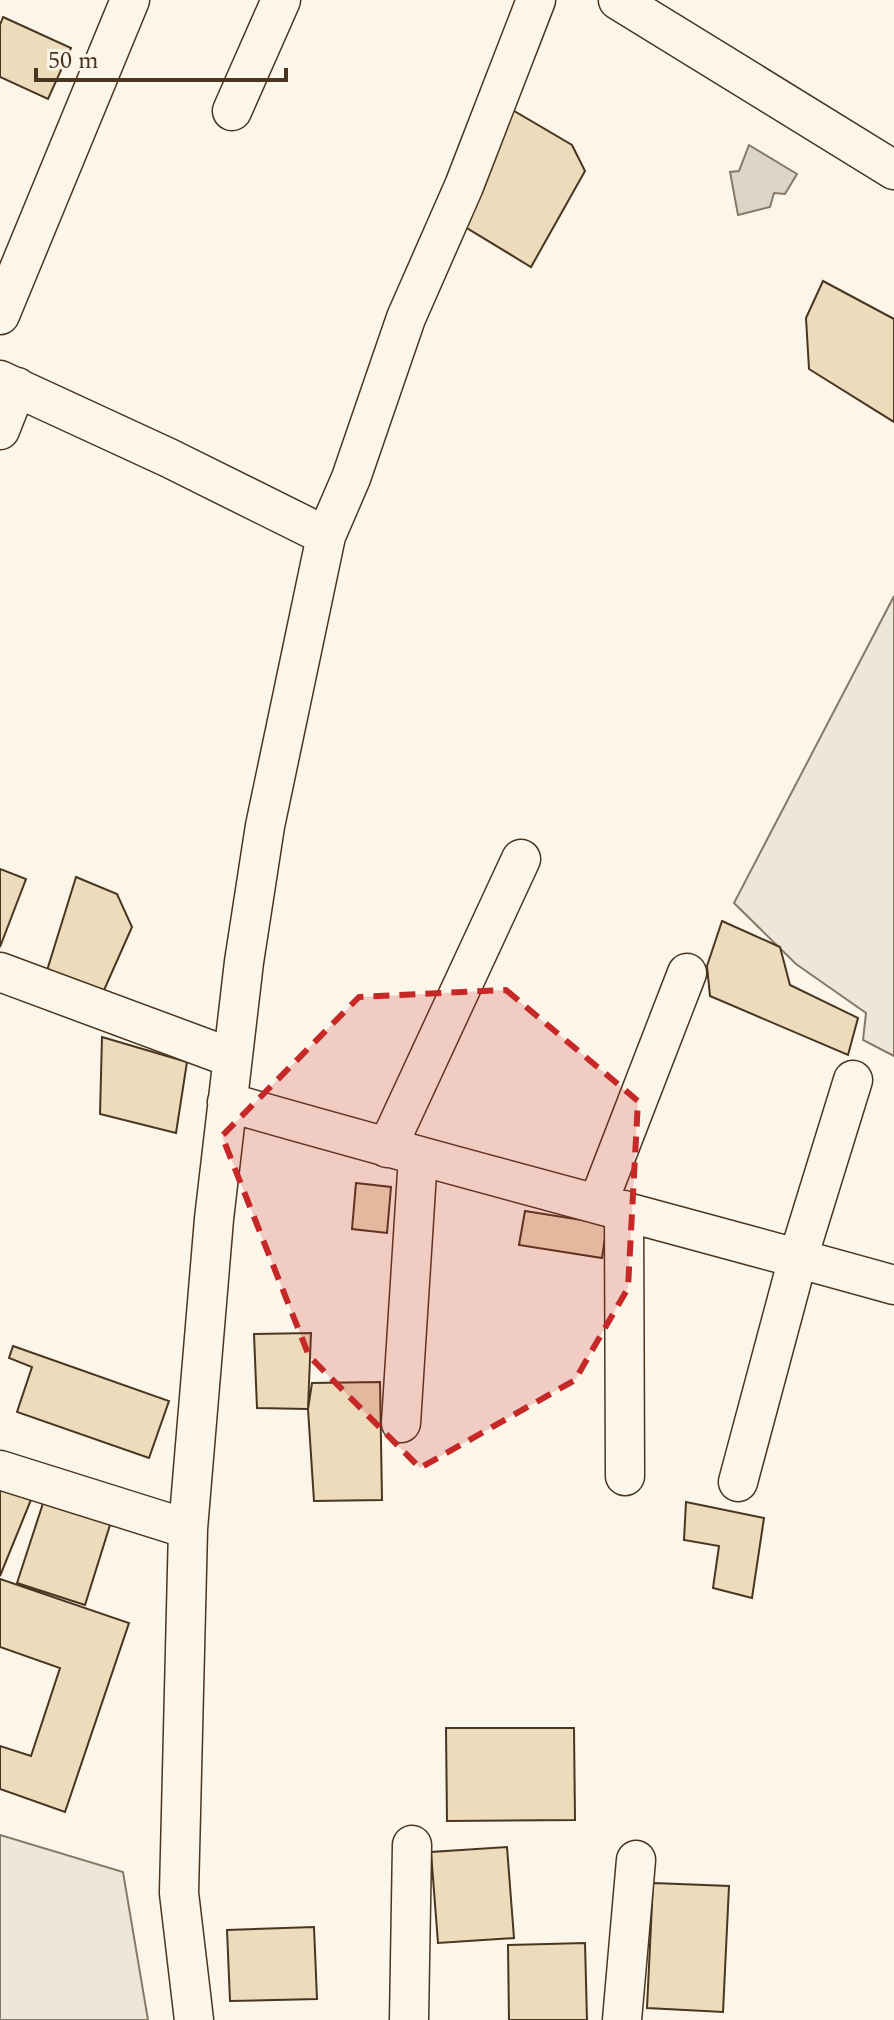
<svg xmlns="http://www.w3.org/2000/svg" width="894" height="2020" font-family="Spectral,serif">
<style>
.green{fill:#ede6d9;stroke:#887966;stroke-width:2}
.parking{fill:#ede7d9;stroke:#887966;stroke-width:2}
.water{fill:#dcd4c6;stroke:#887966;stroke-width:2}
.building{fill:#ecdcbc;stroke:#4a3520;stroke-width:2}
.lines{fill:none;stroke-linecap:round;stroke-linejoin:round}
.minor-casing{stroke:#4a3520;stroke-width:41}
.minor{stroke:#fbf6e9;stroke-width:38}
.marked{fill:#c62828;fill-opacity:0.2;stroke:#c62828;stroke-width:6;stroke-dasharray:16 10;stroke-linejoin:round}
</style>
<rect width="100%" height="100%" fill="#fbf6e9"/>
<path class="green" d="M 894,596 L 894,1056 L 863,1040 L 866,1013 L 796,964 L 734,903 Z"/>
<path class="parking" d="M 0,1835 L 123,1872 L 148,2020 L 0,2020 Z"/>
<path class="water" d="M 749,145 L 797,174 L 785,194 L 774,193 L 770,207 L 738,215 L 730,172 L 739,171 Z"/>
<path class="building" d="M 3,17 L 71,48 L 48,99 L 0,77 L 0,25 Z
M 504,105 L 572,145 L 585,171 L 531,267 L 457,222 Z
M 823,281 L 894,319 L 894,422 L 809,369 L 806,318 Z
M 0,869 L 26,879 L 0,947 Z
M 76,877 L 117,894 L 132,927 L 101,997 L 45,977 Z
M 722,921 L 780,947 L 790,985 L 858,1018 L 848,1055 L 710,996 L 707,966 Z
M 102,1037 L 187,1062 L 176,1133 L 100,1114 Z
M 356,1183 L 391,1187 L 387,1233 L 352,1229 Z
M 525,1211 L 607,1224 L 602,1258 L 519,1245 Z
M 311,1333 L 308,1409 L 257,1408 L 254,1334 Z
M 13,1346 L 169,1401 L 149,1458 L 17,1412 L 32,1367 L 9,1358 Z
M 380,1382 L 382,1500 L 314,1501 L 308,1409 L 312,1383 Z
M 0,1471 L 37,1485 L 0,1576 Z
M 48,1488 L 115,1509 L 85,1605 L 17,1583 Z
M 686,1502 L 764,1518 L 752,1598 L 713,1588 L 719,1546 L 684,1540 Z
M 0,1579 L 129,1623 L 65,1812 L 0,1789 L 0,1746 L 31,1756 L 60,1668 L 0,1647 Z
M 446,1728 L 574,1728 L 575,1820 L 447,1821 Z
M 507,1847 L 514,1938 L 438,1943 L 431,1852 Z
M 653,1883 L 729,1886 L 723,2012 L 647,2008 Z
M 314,1927 L 317,1999 L 230,2001 L 227,1930 Z
M 585,1943 L 587,2020 L 509,2020 L 508,1945 Z"/>
<g class="lines">
<defs>
<path id="minor" d="M 618,0 L 894,170
M 232,111 L 281,0
M 0,315 L 130,0
M 0,380 L 169,458 L 326,536
M 0,430 L 17,387
M 0,972 L 232,1058
M 227,1102 C 449,1166 672,1223 894,1285
M 387,1148 L 521,859
M 598,1203 L 687,973
M 624,1210 L 625,1476
M 401,1423 L 418,1157
M 0,1470 L 188,1529
M 738,1482 L 798,1258 L 853,1080
M 194,2020 L 179,1893 L 188,1529 L 214,1219 L 244,962 L 265,826 L 326,536 L 351,478 L 406,318 L 464,186 L 536,0
M 409,2020 L 412,1845
M 622,2020 L 636,1860"/>
</defs>
<use href="#minor" class="minor-casing"/>
<use href="#minor" class="minor"/>
</g>
<path class="marked" d="M 506,990 L 638,1101 L 628,1288 L 575,1380 L 420,1468 L 309,1356 L 222,1136 L 359,997 Z"/>
<path d="M36 68v12h250v-12" fill="none" stroke="#4a3520" stroke-width="4"/>
<text x="48" y="68" font-size="24" fill="#4a3520" stroke="#fbf6e9" stroke-width="6" paint-order="stroke">50 m</text>
</svg>
